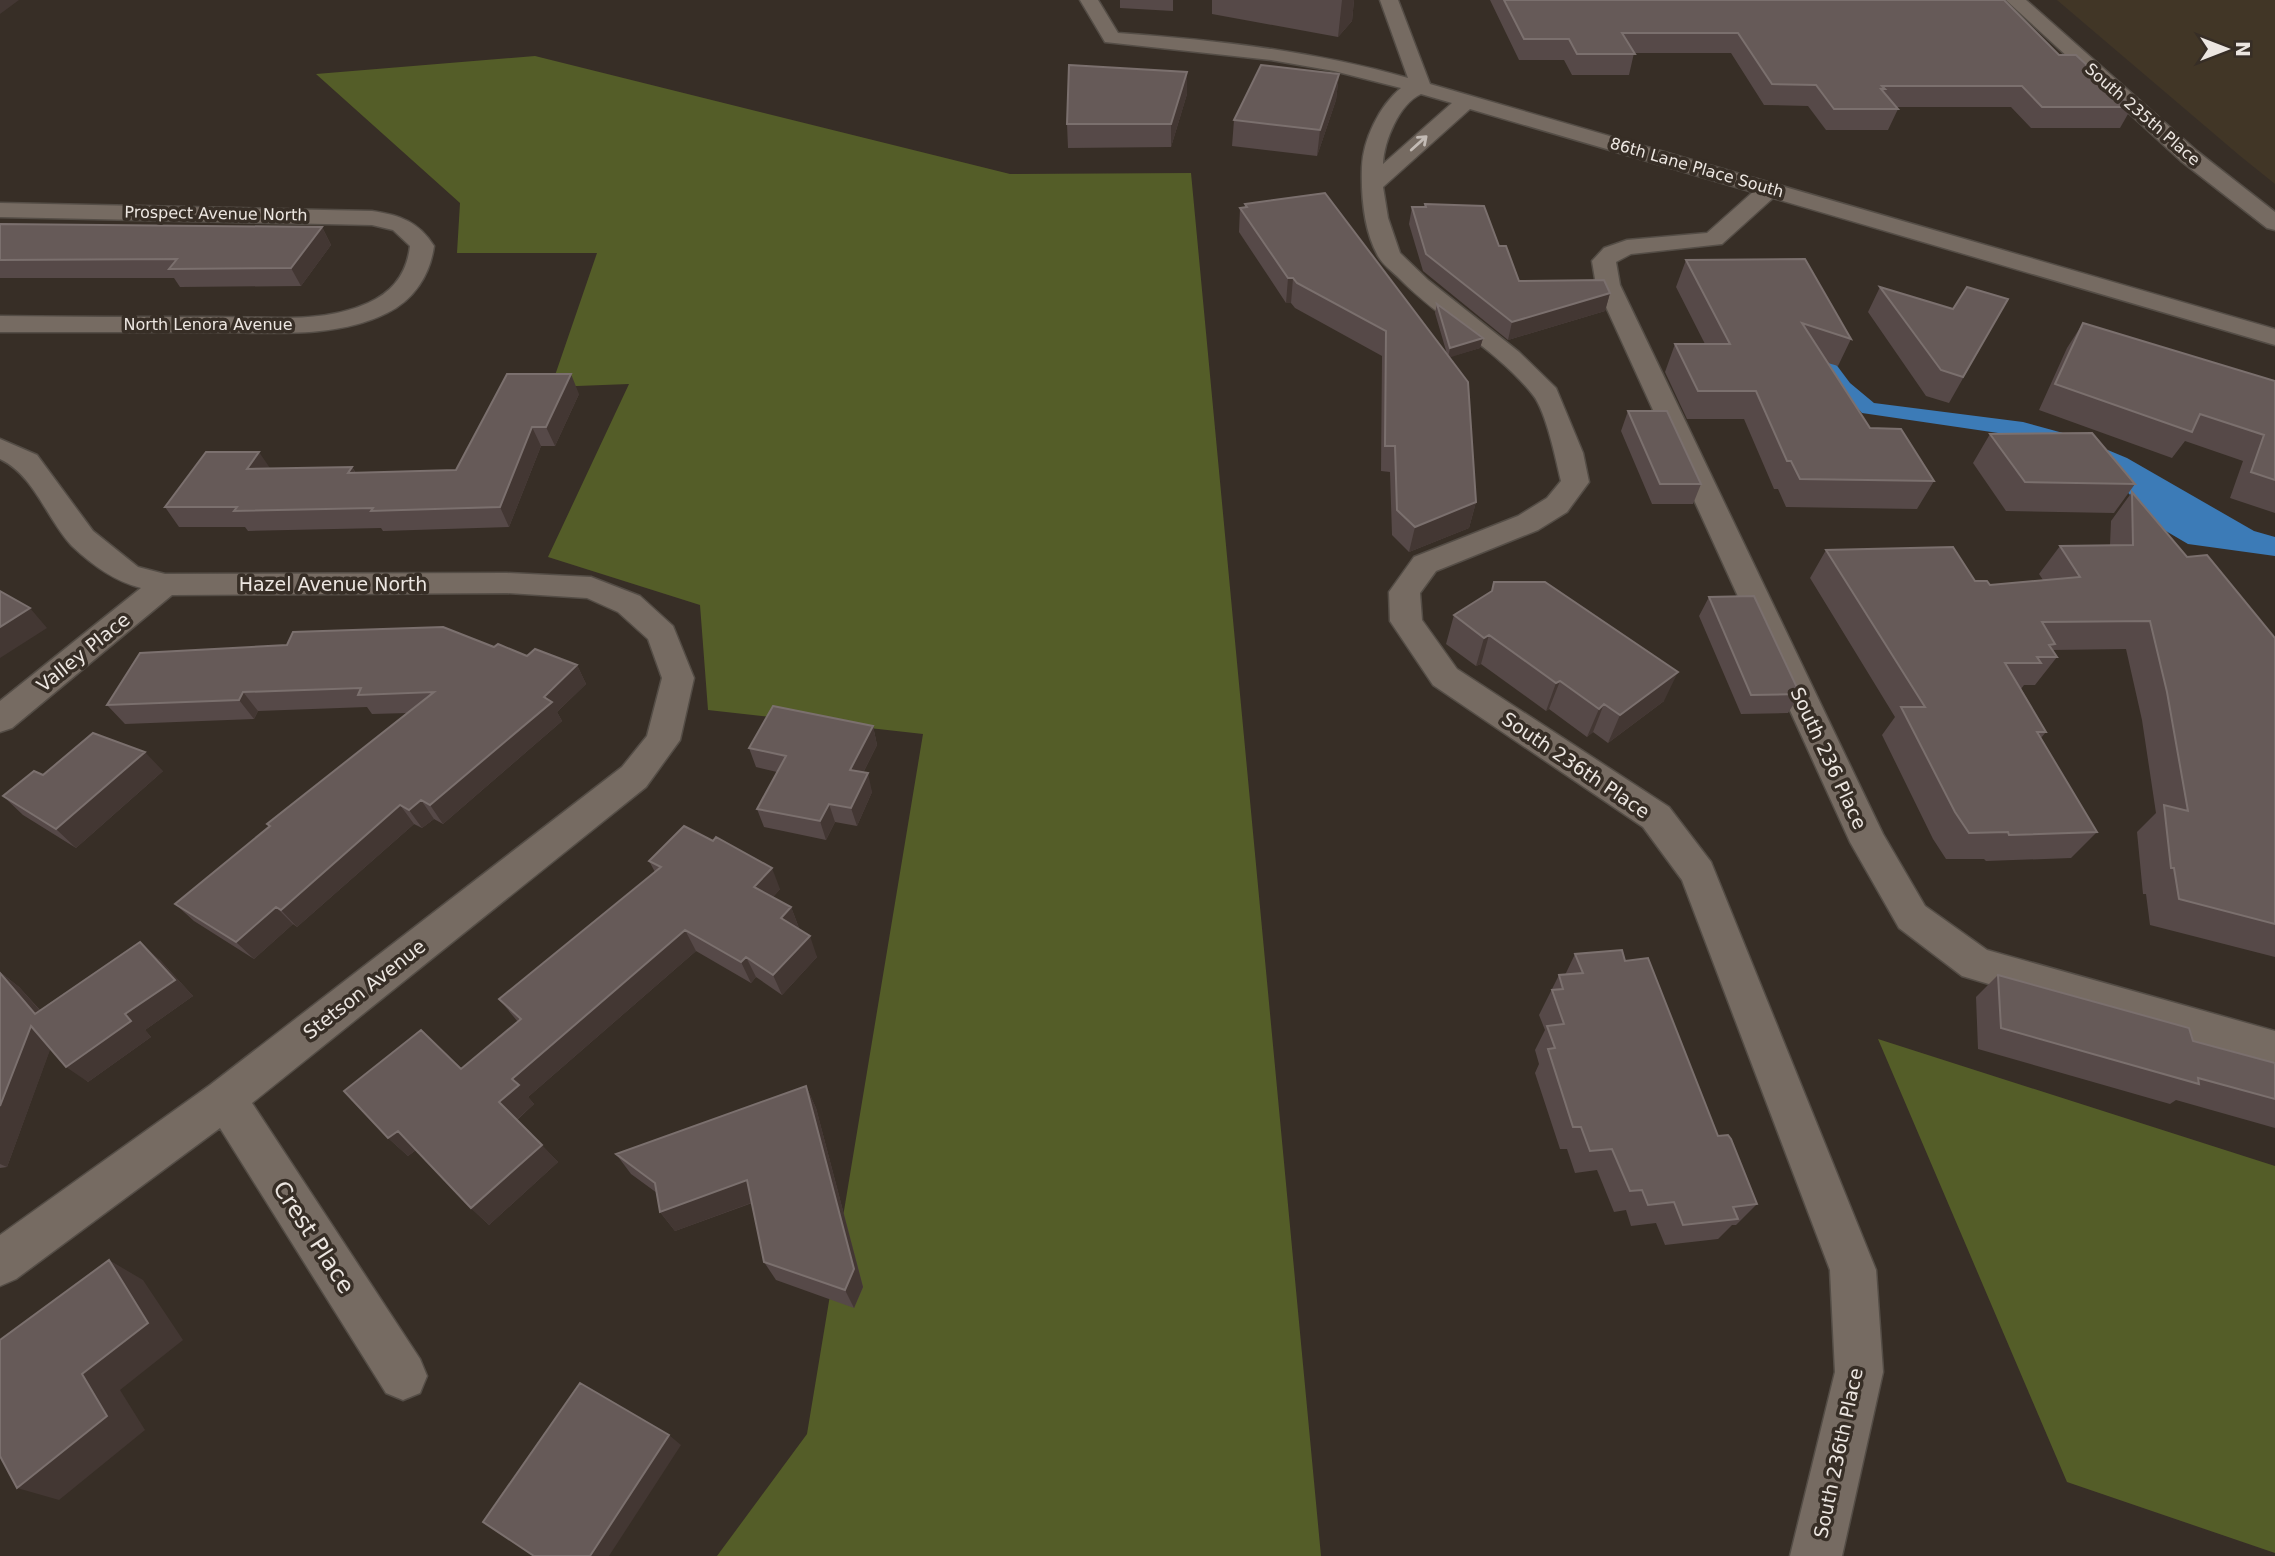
<svg xmlns="http://www.w3.org/2000/svg" width="2275" height="1556" font-family="'DejaVu Sans',sans-serif">
<style>
.industrial{fill:#413626}
.green{fill:#545d28}
.water{fill:#3c7bb7}
.lines{fill:none;stroke-linecap:round;stroke-linejoin:round}
.minor-casing{stroke:#544d46;stroke-width:3}
.minor{fill:#766b62;fill-rule:evenodd}
.wall{fill:#564948}
.shaded-wall{fill:#433733}
.building{fill:#665a58;stroke:#7b706e;stroke-width:2}
.oneway{stroke:#c3bbb5}
.labels{text-anchor:middle;stroke-width:7;stroke-linejoin:round;paint-order:stroke}
.far-street-label{font-size:16px;fill:#ece6e1;stroke:#372e26}
.street-label{font-size:19px;fill:#ece6e1;stroke:#372e26}
.near-street-label{font-size:23px;fill:#ece6e1;stroke:#372e26}
</style>
<rect width="100%" height="100%" fill="#372e26"/>
<path class="industrial" d="M 2057,0 L 2275,0 L 2275,184 L 2239,155 Z"/>
<path class="green" d="M 535,56 L 1010,174 L 1191,173 L 1321,1556 L 717,1556 L 807,1434 L 923,734 L 708,710 L 700,605 L 548,557 L 629,384 L 551,387 L 597,253 L 457,253 L 460,203 L 316,74 Z
M 1878,1039 L 2275,1166 L 2275,1553 L 2067,1482 Z"/>
<path class="water" d="M 1791,336 L 1832,359 L 1850,383 L 1874,403 L 2023,422 L 2074,436 L 2127,458 L 2254,531 L 2275,537 L 2275,556 L 2188,544 L 2159,527 L 2112,475 L 2039,439 L 1862,413 Z"/>
<g class="lines">
<defs>
<path id="minor" d="M 1080,0 L 1098,0 L 1118,33 C 1216,40 1313,51 1408,78 L 1380,0 L 1398,0 L 1430,84 L 2275,329 L 2275,345 L 1773,198 L 1722,244 L 1631,254 L 1616,262 L 1620,285 L 1883,834 L 1925,906 L 1987,950 L 2275,1031 L 2275,1069 L 1962,976 L 1899,928 L 1850,842 L 1596,285 L 1592,261 L 1604,248 L 1627,240 L 1707,233 L 1753,192 L 1470,109 L 1383,187 L 1388,218 L 1400,253 L 1428,280 L 1519,352 L 1556,388 L 1583,453 L 1589,482 L 1567,512 L 1538,530 L 1436,571 L 1420,593 L 1422,620 L 1457,669 L 1669,807 L 1711,862 L 1876,1270 L 1883,1372 L 1842,1556 L 1790,1556 L 1835,1372 L 1830,1270 L 1682,880 L 1643,827 L 1433,685 L 1390,621 L 1389,592 L 1414,557 L 1518,516 L 1547,498 L 1561,481 C 1556,460 1546,411 1533,395 C 1497,349 1441,321 1400,279 C 1393,272 1383,265 1378,256 C 1364,231 1361,196 1362,167 C 1363,140 1379,106 1401,88 L 1334,71 L 1271,60 L 1105,42 ZM 1421,94 L 1452,103 L 1383,164 C 1384,141 1399,104 1421,94 Z
M 2006,0 L 2026,0 L 2197,151 L 2275,212 L 2275,230 L 2267,228 L 2181,161 Z
M 0,203 L 372,211 C 400,215 419,222 434,246 C 430,275 414,300 387,313 C 331,341 263,331 203,332 C 135,332 68,332 0,332 L 0,316 C 70,317 139,317 209,317 C 261,316 320,325 368,303 C 393,292 407,273 410,246 L 393,230 L 372,225 L 0,217 Z
M 0,439 L 37,455 L 93,531 L 138,567 L 165,574 L 507,573 L 591,577 L 640,596 L 673,626 L 694,678 L 680,740 L 646,787 L 252,1103 L 420,1359 L 427,1376 L 420,1393 L 403,1400 L 386,1393 L 220,1128 L 16,1279 L 0,1286 L 0,1235 L 210,1085 L 622,767 L 647,736 L 662,678 L 648,639 L 618,612 L 587,598 L 507,593 L 172,595 L 12,728 L 0,732 L 0,701 L 141,588 C 114,581 92,565 72,546 C 46,518 35,476 0,459 Z"/>
</defs>
<use href="#minor" class="minor-casing"/>
<use href="#minor" class="minor"/>
</g>
<path class="wall" d="M 1120,0 L 1173,0 L 1173,11 L 1120,8 Z
M 1212,0 L 1354,0 L 1352,21 L 1338,37 L 1212,14 Z
M 1490,0 L 2004,0 L 2059,55 L 2132,107 L 2120,128 L 2031,128 L 2011,107 L 1896,107 L 1898,109 L 1888,130 L 1826,130 L 1808,106 L 1764,105 L 1731,53 L 1634,53 L 1629,75 L 1572,75 L 1564,60 L 1519,60 Z
M 1187,72 L 1187,94 L 1171,147 L 1068,148 L 1067,124 Z
M 1339,74 L 1336,100 L 1317,156 L 1232,146 L 1234,120 Z
M 1245,204 L 1447,354 L 1435,313 L 1437,304 L 1483,338 L 1480,348 L 1449,357 L 1476,502 L 1469,528 L 1409,552 L 1392,535 L 1390,472 L 1381,471 L 1382,356 L 1295,308 L 1291,303 L 1286,303 L 1239,232 L 1240,208 L 1245,207 Z
M 1425,204 L 1499,246 L 1519,281 L 1610,293 L 1605,311 L 1508,340 L 1423,271 L 1409,224 L 1412,207 L 1424,207 Z
M 0,224 L 322,227 L 331,245 L 301,286 L 180,287 L 174,278 L 0,278 Z
M 1686,260 L 1851,339 L 1838,366 L 1828,363 L 1870,428 L 1934,481 L 1917,509 L 1786,507 L 1778,489 L 1774,489 L 1744,419 L 1687,419 L 1665,372 L 1675,344 L 1705,344 L 1676,287 Z
M 1880,287 L 1953,309 L 2008,299 L 1949,403 L 1926,396 L 1868,312 Z
M 2083,323 L 2275,381 L 2275,513 L 2230,498 L 2243,461 L 2185,441 L 2172,458 L 2039,410 L 2067,348 Z
M 579,394 L 555,446 L 541,446 L 509,527 L 383,531 L 381,528 L 248,531 L 245,527 L 179,527 L 165,507 L 270,469 L 352,467 L 356,473 L 456,470 Z
M 1628,411 L 1701,484 L 1693,504 L 1652,504 L 1621,431 Z
M 1990,434 L 2135,484 L 2114,513 L 2006,511 L 1973,463 Z
M 2132,492 L 2187,557 L 2275,638 L 2275,957 L 2150,925 L 2146,894 L 2143,894 L 2137,832 L 2156,813 L 2142,720 L 2126,649 L 2052,650 L 2057,657 L 2035,685 L 2024,685 L 2021,689 L 2046,732 L 2041,738 L 2097,832 L 2071,858 L 1986,861 L 1984,859 L 1946,859 L 1933,839 L 1882,735 L 1895,717 L 1810,578 L 1826,550 L 1990,585 L 2043,580 L 2039,574 L 2060,546 L 2110,545 L 2111,521 Z
M 1709,597 L 1800,694 L 1788,713 L 1741,714 L 1699,616 Z
M 1454,615 L 1664,701 L 1608,743 L 1593,732 L 1587,737 L 1549,709 L 1546,711 L 1481,664 L 1476,666 L 1446,644 Z
M 494,647 L 527,656 L 577,665 L 586,684 L 557,712 L 562,721 L 443,824 L 434,819 L 422,828 L 414,824 L 297,927 L 293,924 L 254,959 L 194,921 L 175,904 L 269,827 L 267,824 L 408,713 L 372,714 L 367,707 L 258,711 L 254,719 L 125,724 L 107,705 Z
M 873,726 L 877,745 L 863,773 L 872,792 L 857,826 L 835,822 L 826,840 L 764,827 L 757,809 L 777,772 L 756,767 L 749,748 Z
M 163,771 L 76,848 L 23,815 L 3,796 L 43,775 Z
M 649,861 L 780,889 L 773,897 L 791,907 L 799,928 L 799,929 L 817,957 L 782,995 L 756,977 L 751,983 L 696,951 L 528,1097 L 534,1104 L 517,1120 L 558,1162 L 489,1225 L 471,1208 L 416,1150 L 408,1156 L 388,1138 L 518,1022 L 499,999 L 655,872 Z
M 1575,954 L 1625,961 L 1718,1136 L 1757,1204 L 1736,1225 L 1732,1225 L 1718,1239 L 1665,1245 L 1656,1223 L 1631,1226 L 1626,1210 L 1614,1212 L 1597,1170 L 1575,1173 L 1567,1149 L 1560,1149 L 1535,1073 L 1539,1064 L 1535,1050 L 1545,1030 L 1539,1015 L 1559,975 L 1565,975 Z
M 159,959 L 193,996 L 145,1030 L 151,1037 L 88,1082 L 50,1049 L 7,1167 L 0,1168 L 0,972 L 19,987 L 40,1010 Z
M 1998,975 L 2193,1041 L 2275,1063 L 2275,1128 L 2176,1100 L 2170,1104 L 1978,1049 L 1976,997 Z
M 806,1086 L 816,1108 L 863,1287 L 854,1308 L 776,1280 L 764,1262 L 752,1203 L 675,1231 L 660,1212 L 657,1193 L 631,1174 L 616,1154 Z"/>
<path class="shaded-wall" d="M 0,0 L 19,0 L 0,14 Z
M 1342,0 L 1354,0 L 1352,21 L 1338,37 Z
M 1187,72 L 1187,94 L 1171,147 L 1171,124 Z
M 1339,74 L 1336,100 L 1317,156 L 1320,130 Z
M 322,227 L 331,245 L 301,286 L 291,268 Z
M 1288,278 L 1293,278 L 1291,303 L 1286,303 Z
M 1610,293 L 1605,311 L 1508,340 L 1512,322 Z
M 1483,338 L 1480,348 L 1448,358 L 1450,348 Z
M 571,374 L 579,394 L 555,446 L 546,427 Z
M 532,427 L 541,446 L 509,527 L 500,507 Z
M 259,452 L 272,471 L 247,469 Z
M 352,467 L 363,487 L 348,473 Z
M 1476,502 L 1469,528 L 1409,552 L 1415,527 Z
M 30,608 L 47,628 L 0,658 L 0,627 Z
M 1489,635 L 1481,664 L 1476,666 L 1484,638 Z
M 577,665 L 586,684 L 557,712 L 562,721 L 443,824 L 430,805 Z
M 1678,672 L 1664,701 L 1608,743 L 1620,715 Z
M 1560,681 L 1549,709 L 1546,711 L 1556,683 Z
M 243,692 L 258,711 L 254,719 L 239,700 Z
M 1604,704 L 1593,732 L 1587,737 L 1599,709 Z
M 873,726 L 877,745 L 855,789 L 850,770 Z
M 145,752 L 163,771 L 76,848 L 56,829 Z
M 868,773 L 872,792 L 857,826 L 851,808 Z
M 421,800 L 434,819 L 422,828 L 409,810 Z
M 829,804 L 835,822 L 826,840 L 820,821 Z
M 400,805 L 414,824 L 297,927 L 281,910 Z
M 772,868 L 780,889 L 763,908 L 754,887 Z
M 276,907 L 293,924 L 254,959 L 236,942 Z
M 791,907 L 799,928 L 790,939 L 781,918 Z
M 685,930 L 696,951 L 528,1097 L 534,1104 L 515,1121 L 499,1102 L 512,1079 Z
M 810,936 L 817,957 L 782,995 L 773,975 Z
M 140,942 L 159,959 L 193,996 L 145,1030 L 151,1037 L 88,1082 L 66,1067 L 125,1014 Z
M 746,957 L 756,977 L 751,983 L 741,962 Z
M 0,972 L 19,987 L 57,1030 L 35,1014 Z
M 31,1026 L 53,1042 L 7,1167 L 0,1164 L 0,1106 Z
M 806,1086 L 816,1108 L 863,1287 L 854,1308 L 845,1290 Z
M 398,1131 L 417,1149 L 408,1156 L 388,1138 Z
M 542,1145 L 558,1162 L 489,1225 L 471,1208 Z
M 747,1180 L 759,1200 L 675,1231 L 660,1212 Z
M 109,1260 L 143,1280 L 183,1340 L 120,1390 L 145,1430 L 59,1500 L 17,1488 Z
M 669,1435 L 681,1445 L 609,1556 L 590,1556 Z"/>
<path class="building" d="M 1504,0 L 2004,0 L 2059,55 L 2076,55 L 2132,107 L 2042,107 L 2022,86 L 1882,86 L 1885,89 L 1881,89 L 1898,109 L 1834,109 L 1816,85 L 1772,84 L 1738,33 L 1622,33 L 1635,54 L 1577,54 L 1569,39 L 1524,39 Z
M 1069,65 L 1187,72 L 1171,124 L 1067,124 Z
M 1261,65 L 1339,74 L 1320,130 L 1234,120 Z
M 1325,193 L 1468,382 L 1476,502 L 1415,527 L 1397,510 L 1395,446 L 1385,446 L 1386,331 L 1297,283 L 1293,278 L 1288,278 L 1240,208 L 1247,207 L 1245,204 Z
M 1425,204 L 1484,206 L 1499,246 L 1506,246 L 1519,281 L 1604,280 L 1610,293 L 1512,322 L 1426,254 L 1412,207 L 1426,207 Z
M 0,224 L 322,227 L 291,268 L 169,269 L 177,259 L 0,260 Z
M 1805,259 L 1851,339 L 1802,323 L 1870,428 L 1901,429 L 1934,481 L 1800,479 L 1791,461 L 1787,461 L 1756,391 L 1698,391 L 1675,344 L 1730,344 L 1686,260 Z
M 1880,287 L 1953,309 L 1967,287 L 2008,299 L 1963,377 L 1941,370 Z
M 1437,304 L 1483,338 L 1450,348 Z
M 2083,323 L 2275,381 L 2275,480 L 2251,472 L 2264,435 L 2200,414 L 2192,432 L 2055,384 Z
M 507,374 L 571,374 L 546,427 L 532,427 L 500,507 L 371,511 L 373,508 L 234,511 L 237,507 L 165,507 L 206,452 L 259,452 L 247,469 L 352,467 L 348,473 L 456,470 Z
M 1628,411 L 1667,411 L 1701,484 L 1660,484 Z
M 2092,433 L 2135,484 L 2025,482 L 1990,434 Z
M 2132,492 L 2187,557 L 2207,555 L 2275,638 L 2275,924 L 2179,899 L 2174,868 L 2171,868 L 2164,805 L 2188,811 L 2167,692 L 2150,621 L 2042,622 L 2055,644 L 2049,645 L 2057,657 L 2037,657 L 2041,663 L 2005,663 L 2046,732 L 2037,732 L 2097,832 L 2009,835 L 2008,832 L 1969,833 L 1955,812 L 1901,707 L 1925,707 L 1826,550 L 1953,547 L 1975,581 L 1987,581 L 1990,585 L 2080,577 L 2060,546 L 2133,545 Z
M 1494,582 L 1545,582 L 1678,672 L 1620,715 L 1604,704 L 1599,709 L 1560,681 L 1556,683 L 1489,635 L 1484,638 L 1454,615 L 1492,591 Z
M 0,591 L 30,608 L 0,627 Z
M 1754,596 L 1800,694 L 1751,695 L 1709,597 Z
M 443,627 L 494,647 L 498,644 L 527,656 L 535,649 L 577,665 L 544,697 L 552,702 L 430,805 L 421,800 L 409,810 L 400,805 L 281,910 L 276,907 L 236,942 L 175,904 L 270,826 L 267,824 L 434,692 L 358,695 L 361,688 L 243,692 L 239,700 L 107,705 L 140,653 L 287,645 L 293,632 Z
M 773,706 L 873,726 L 850,770 L 868,773 L 851,808 L 829,804 L 820,821 L 757,809 L 786,756 L 749,748 Z
M 93,733 L 145,752 L 56,829 L 3,796 L 34,771 L 43,775 Z
M 684,826 L 713,841 L 716,837 L 772,868 L 754,887 L 791,907 L 781,918 L 810,936 L 773,975 L 746,957 L 741,962 L 685,930 L 512,1079 L 519,1085 L 499,1102 L 542,1145 L 471,1208 L 398,1131 L 388,1138 L 344,1091 L 421,1030 L 461,1069 L 521,1019 L 499,999 L 661,867 L 649,861 Z
M 140,942 L 175,980 L 125,1014 L 131,1021 L 66,1067 L 31,1026 L 0,1106 L 0,973 L 35,1014 Z
M 1622,950 L 1625,961 L 1648,958 L 1718,1136 L 1728,1135 L 1731,1139 L 1757,1204 L 1733,1207 L 1738,1219 L 1683,1225 L 1674,1202 L 1648,1205 L 1642,1190 L 1630,1191 L 1612,1149 L 1590,1151 L 1581,1127 L 1573,1127 L 1548,1049 L 1555,1048 L 1547,1026 L 1564,1024 L 1552,990 L 1563,989 L 1559,975 L 1583,973 L 1575,954 Z
M 1998,975 L 2189,1028 L 2193,1041 L 2275,1063 L 2275,1099 L 2198,1078 L 2199,1084 L 2001,1028 Z
M 806,1086 L 854,1269 L 845,1290 L 764,1262 L 747,1180 L 660,1212 L 655,1183 L 616,1154 Z
M 109,1260 L 148,1323 L 82,1374 L 107,1416 L 17,1488 L 0,1456 L 0,1340 Z
M 580,1383 L 669,1435 L 590,1556 L 534,1556 L 483,1522 Z"/>
<defs><path id="oneway-shaft" d="M-6 0H5M1.5-3L5.5 0L1.5 3" fill="none" stroke-width="1.6" stroke-linecap="round" stroke-linejoin="round" transform="scale(1.75)"/></defs>
<use class="oneway" href="#oneway-shaft" transform="translate(1419 143) rotate(-42)"/>
<g class="labels">
<g class="far-street-label">
<text transform="translate(2143 114) rotate(41)" y="6">South 235th Place</text>
<text transform="translate(1697 167) rotate(16)" y="6">86th Lane Place South</text>
<text transform="translate(216 213) rotate(1)" y="6">Prospect Avenue North</text>
<text x="208" y="330">North Lenora Avenue</text>
</g>
<g class="street-label">
<text x="333" y="591">Hazel Avenue North</text>
<text transform="translate(83 652) rotate(-39)" y="7">Valley Place</text>
<text transform="translate(1829 758) rotate(65)" y="7">South 236 Place</text>
<text transform="translate(1576 765) rotate(34)" y="7">South 236th Place</text>
<text transform="translate(364 989) rotate(-38)" y="7">Stetson Avenue</text>
<text transform="translate(1838 1453) rotate(-78)" y="7">South 236th Place</text>
</g>
<g class="near-street-label">
<text transform="translate(314 1237) rotate(57)" y="8">Crest Place</text>
</g>
</g>
<g transform="translate(2226 49) rotate(90)" stroke="#372e26" stroke-width="5" paint-order="stroke">
<path d="M0-5L12 26L0 18L-12 26Z" fill="#ece6e1"/>
<text y="-10" font-size="19" font-weight="bold" text-anchor="middle" fill="#ece6e1">N</text>
</g>
</svg>
